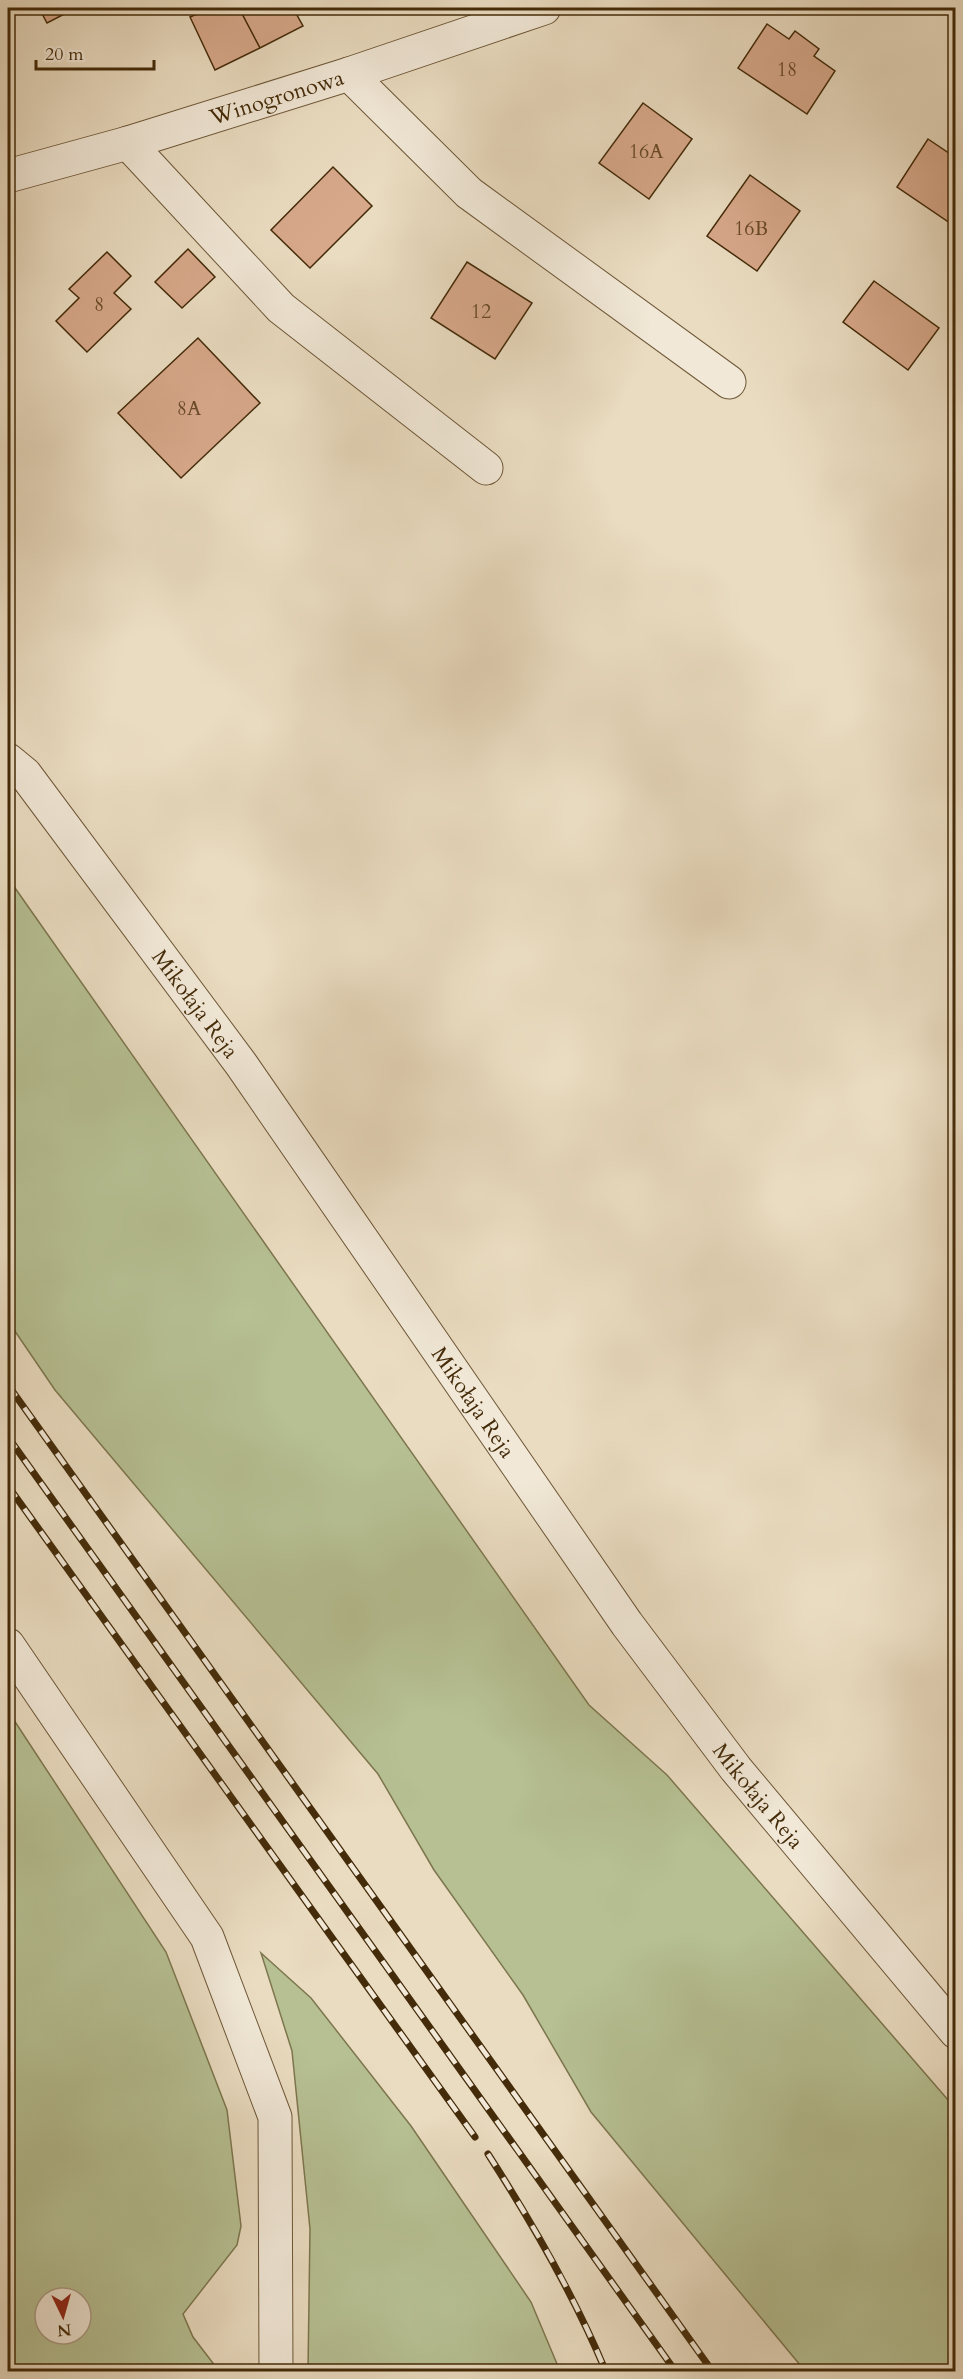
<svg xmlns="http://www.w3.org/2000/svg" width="963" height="2379" font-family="Cardo,serif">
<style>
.green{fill:#b6c093;stroke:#7d764e;stroke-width:1.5;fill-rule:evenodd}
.building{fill:#d7a88a;stroke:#442b09;stroke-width:1.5}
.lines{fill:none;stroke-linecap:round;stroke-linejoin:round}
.minor-casing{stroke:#6e5737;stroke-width:35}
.minor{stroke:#f1e8d7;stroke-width:33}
.rail-casing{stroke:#442b09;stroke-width:7}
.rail{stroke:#f1e8d7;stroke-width:4.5;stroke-dasharray:14;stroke-linecap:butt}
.labels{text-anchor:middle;stroke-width:4.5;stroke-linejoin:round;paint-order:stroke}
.number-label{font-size:20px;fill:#694a29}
.street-label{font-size:22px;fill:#442b09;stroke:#f1e8d7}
</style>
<rect width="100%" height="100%" fill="#eadcc1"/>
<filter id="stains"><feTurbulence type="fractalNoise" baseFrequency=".00333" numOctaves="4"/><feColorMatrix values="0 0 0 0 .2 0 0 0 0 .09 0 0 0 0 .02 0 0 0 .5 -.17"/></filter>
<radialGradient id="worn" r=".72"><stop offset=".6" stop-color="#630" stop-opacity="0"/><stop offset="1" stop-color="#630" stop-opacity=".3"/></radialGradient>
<path class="green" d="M 8,878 L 589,1705 L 667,1775 L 955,2108 L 955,2371 L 805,2371 L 591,2112 L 523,1995 L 434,1870 L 378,1774 L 55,1390 L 8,1321 Z
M 8,1711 L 166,1952 L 227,2110 L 241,2226 L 237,2245 L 183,2314 L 193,2337 L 219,2371 L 8,2371 ZM 45,2298 L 81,2298 L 81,2334 L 45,2334 Z
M 261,1953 L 311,1998 L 411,2126 L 531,2302 L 560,2371 L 308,2371 L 310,2229 L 292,2051 Z"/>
<path class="building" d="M 39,8 L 76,8 L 47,23 Z
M 211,8 L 239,8 L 260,48 L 215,70 L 190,17 Z
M 239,8 L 293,8 L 303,26 L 260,48 Z
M 767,24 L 789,39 L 795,31 L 819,49 L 814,56 L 835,71 L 807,114 L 738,68 Z
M 643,103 L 692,139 L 649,199 L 599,163 Z
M 928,139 L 956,158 L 956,227 L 897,187 Z
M 333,167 L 372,206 L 310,268 L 271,230 Z
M 750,175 L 800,211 L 757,271 L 707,236 Z
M 188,249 L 215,277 L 182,308 L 155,282 Z
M 107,252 L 131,276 L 114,293 L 131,309 L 87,352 L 56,321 L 79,298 L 69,289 Z
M 467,262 L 532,303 L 495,359 L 431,318 Z
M 874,281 L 939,328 L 908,370 L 843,322 Z
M 198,338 L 260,403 L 181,478 L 118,413 Z"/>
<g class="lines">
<defs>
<g id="minor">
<path d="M 349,74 L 469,193 L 729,382"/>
<path d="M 128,143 L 281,308 L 486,468"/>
<path id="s1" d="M 8,176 L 128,143 L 349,74 L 544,8"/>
<path id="s2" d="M 8,760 L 25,774 L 241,1064 L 627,1624 L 736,1769 L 956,2032"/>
<path d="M 8,1645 L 207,1937 L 275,2117 L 276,2372"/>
</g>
</defs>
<use href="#minor" class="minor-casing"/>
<use href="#minor" class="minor"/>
<defs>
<path id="rail" d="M 8,1385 L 713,2372
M 8,1437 L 676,2372
M 8,1486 L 475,2137
M 488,2154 C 533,2224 574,2295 606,2372"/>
</defs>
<use href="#rail" class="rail-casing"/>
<use href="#rail" class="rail"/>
</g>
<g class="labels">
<g class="number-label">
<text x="787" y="76">18</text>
<text x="646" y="158">16A</text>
<text x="751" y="235">16B</text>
<text x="99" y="311">8</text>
<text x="481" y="318">12</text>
<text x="189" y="415">8A</text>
</g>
<g class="street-label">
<text dy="8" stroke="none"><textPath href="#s1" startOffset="280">Winogronowa</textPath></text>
<text dy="8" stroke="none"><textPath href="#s2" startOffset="308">Mikołaja Reja</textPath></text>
<text dy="8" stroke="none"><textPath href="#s2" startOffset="794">Mikołaja Reja</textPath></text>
<text dy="8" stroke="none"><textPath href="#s2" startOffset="1280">Mikołaja Reja</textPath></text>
</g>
</g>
<rect width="963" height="2379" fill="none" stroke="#eadcc1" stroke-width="30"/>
<rect x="9" y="9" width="945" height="2361" fill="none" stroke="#442b09" stroke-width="3"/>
<rect x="15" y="15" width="933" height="2349" fill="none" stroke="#442b09" stroke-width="1.5"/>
<g transform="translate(63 2316) rotate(175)"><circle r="28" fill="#f1e8d7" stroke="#ac9c85" stroke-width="1.5"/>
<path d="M0-4.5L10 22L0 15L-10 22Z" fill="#8f2418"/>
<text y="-9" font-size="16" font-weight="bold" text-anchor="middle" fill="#442b09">N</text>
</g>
<path d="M36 60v9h118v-9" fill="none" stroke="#442b09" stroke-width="3"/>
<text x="45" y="60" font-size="18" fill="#442b09" stroke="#f1e8d7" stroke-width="4.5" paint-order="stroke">20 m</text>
<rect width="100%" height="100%" filter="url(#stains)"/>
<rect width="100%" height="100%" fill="url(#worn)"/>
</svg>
